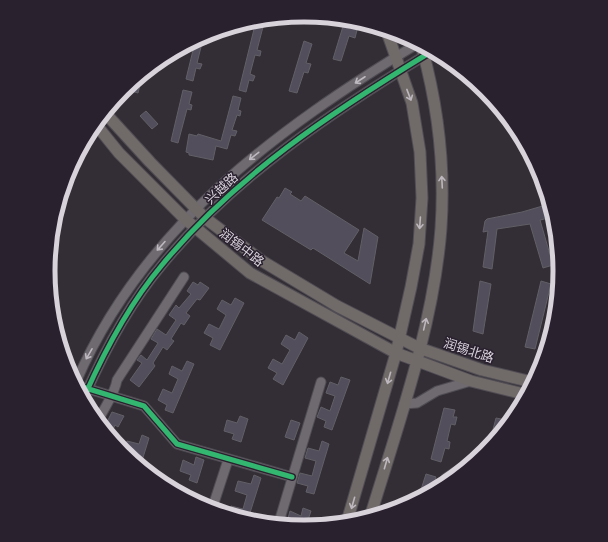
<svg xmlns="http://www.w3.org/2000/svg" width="608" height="542" font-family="'IBM Plex Sans','Noto Sans SC',sans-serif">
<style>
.building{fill:#524e5c;stroke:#625f66}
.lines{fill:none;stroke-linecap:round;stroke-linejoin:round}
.minor-casing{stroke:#504c53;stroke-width:11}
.major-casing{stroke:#504c53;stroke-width:13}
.minor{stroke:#6e6a70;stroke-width:9}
.major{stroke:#706a69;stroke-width:11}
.cycleway-casing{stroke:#2a212f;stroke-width:8}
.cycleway{stroke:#33b770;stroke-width:5}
.oneway{stroke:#beb8c0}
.oneway2{stroke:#beb8be}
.labels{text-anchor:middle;stroke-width:3;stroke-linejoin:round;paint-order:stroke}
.street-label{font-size:13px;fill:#d8d2db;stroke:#2a212f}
.rim{fill:none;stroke:#d8d2db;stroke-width:5}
</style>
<rect width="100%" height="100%" fill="#332e36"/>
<path class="building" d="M 264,23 L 257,50 L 261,51 L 260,56 L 255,55 L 250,74 L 255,76 L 253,81 L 249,80 L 246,92 L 239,90 L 255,25 Z
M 344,23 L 353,25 L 351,28 L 357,30 L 355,38 L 349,36 L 341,61 L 333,59 Z
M 204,36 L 204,38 L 208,39 L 207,44 L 202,43 L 197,63 L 202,64 L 200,69 L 196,68 L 193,81 L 186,79 L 195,42 Z
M 304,41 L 312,44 L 306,63 L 311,64 L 308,73 L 304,72 L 297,93 L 289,91 Z
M 142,77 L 138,93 L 131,91 L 133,83 Z
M 183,90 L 192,92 L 189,104 L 192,105 L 191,110 L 187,109 L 178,143 L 171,141 Z
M 233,96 L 241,98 L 238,110 L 241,111 L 240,116 L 237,115 L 232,130 L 237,131 L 235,136 L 231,135 L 227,149 L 216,146 L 213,160 L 189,155 L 189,153 L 186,152 L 189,134 L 197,136 L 198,134 L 221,141 Z
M 146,111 L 158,124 L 152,129 L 140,116 Z
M 285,188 L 292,192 L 290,194 L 301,201 L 305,196 L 359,230 L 344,253 L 358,261 L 364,228 L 378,237 L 370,284 L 313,248 L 311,250 L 262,220 L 277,197 L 279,198 Z
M 546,205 L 549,218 L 540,220 L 553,265 L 543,268 L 530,224 L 497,229 L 492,269 L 483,267 L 488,231 L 483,232 L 485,221 L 487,219 L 522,212 Z
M 480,281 L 491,284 L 483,334 L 473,331 Z
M 541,281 L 551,284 L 535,349 L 525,347 Z
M 193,282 L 198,285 L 200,282 L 209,288 L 200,300 L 197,299 L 186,313 L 190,316 L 184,325 L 181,323 L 171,339 L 174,341 L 167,350 L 163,347 L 153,363 L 155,366 L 139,387 L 130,380 L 142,363 L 137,360 L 141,355 L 147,360 L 158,343 L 151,339 L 157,329 L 166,335 L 176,320 L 169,315 L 176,305 L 179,308 L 191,294 L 187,291 Z
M 235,298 L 244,303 L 220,350 L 210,345 L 213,338 L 204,333 L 209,324 L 219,329 L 226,315 L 217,309 L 222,300 L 231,305 Z
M 299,332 L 308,338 L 283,385 L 273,379 L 277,373 L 268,368 L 273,359 L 282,364 L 290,350 L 281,344 L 286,335 L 295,340 Z
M 187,361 L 194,364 L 173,413 L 165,410 L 167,405 L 158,400 L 163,389 L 172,393 L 178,379 L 169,374 L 172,366 L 182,371 Z
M 341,377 L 350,380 L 332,430 L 324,427 L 326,421 L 317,417 L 321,407 L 330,411 L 335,396 L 326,393 L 330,382 L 338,385 Z
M 444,408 L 455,410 L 453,417 L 457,417 L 455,425 L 451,424 L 447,441 L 450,442 L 449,449 L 445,448 L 441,462 L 431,459 Z
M 112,412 L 124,416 L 118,427 L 115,425 L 111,434 L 105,426 Z
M 240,416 L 248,419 L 241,442 L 232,439 L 234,434 L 224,431 L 227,420 L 237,423 Z
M 496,418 L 506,420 L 489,445 Z
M 291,420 L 300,423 L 294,440 L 285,437 Z
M 142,435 L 149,438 L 141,464 L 134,459 L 136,455 L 124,451 L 127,441 L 139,444 Z
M 322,441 L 329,444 L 314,494 L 306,492 L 308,486 L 297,483 L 300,473 L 312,476 L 316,461 L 305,458 L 308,448 L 319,451 Z
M 196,457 L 204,460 L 197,483 L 189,480 L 191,475 L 180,471 L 183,460 L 194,465 Z
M 426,474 L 436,477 L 435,479 L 439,480 L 437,484 L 419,496 Z
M 254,475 L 261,478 L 249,516 L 229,512 L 231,506 L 243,509 L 247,495 L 235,491 L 238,481 L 251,484 Z
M 303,508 L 311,511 L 306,526 L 287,522 L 290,511 L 301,516 Z"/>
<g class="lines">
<defs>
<path id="minor" d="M 76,382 C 143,227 277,129 417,44
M 79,386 L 144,406 L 177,444 L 292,477
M 85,395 C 105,350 130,303 162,265 C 235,176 332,112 429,53
M 404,404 L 417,403 L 437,391 L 471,381
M 100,417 C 106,405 115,393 117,380 L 184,277
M 446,478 L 455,472
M 212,509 L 228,460
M 279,522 L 321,382"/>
<path id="major" d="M 107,115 L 150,162 L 205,218 L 262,261 L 337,306 L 419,348 L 482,370 L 532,382
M 98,127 L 119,153 L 185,219 L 250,273 L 396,353 L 471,381 L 524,394
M 371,514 C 399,422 434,324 441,228 C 445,169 438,106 422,48
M 348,518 L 396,353 L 411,287 L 419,244 L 422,198 L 420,152 L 412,103 L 387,32"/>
</defs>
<use href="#minor" class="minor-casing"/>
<use href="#major" class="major-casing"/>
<use href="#minor" class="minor"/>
<use href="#major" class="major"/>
<defs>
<path id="cycleway" d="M 79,386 L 144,406 L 177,444 L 292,477
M 85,395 C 105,350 130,303 162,265 C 235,176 332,112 429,53"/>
</defs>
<use href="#cycleway" class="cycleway-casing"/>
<use href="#cycleway" class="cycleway"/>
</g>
<defs><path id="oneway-shaft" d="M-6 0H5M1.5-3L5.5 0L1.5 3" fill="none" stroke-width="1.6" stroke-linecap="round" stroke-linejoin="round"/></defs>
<g class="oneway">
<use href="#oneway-shaft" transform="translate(360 80) rotate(147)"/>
<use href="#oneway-shaft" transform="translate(254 156) rotate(142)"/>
<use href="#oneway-shaft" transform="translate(161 246) rotate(132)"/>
<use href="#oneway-shaft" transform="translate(89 354) rotate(120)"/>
</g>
<g class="oneway2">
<use href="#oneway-shaft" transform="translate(409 95) rotate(69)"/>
<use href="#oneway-shaft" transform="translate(442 182) rotate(-93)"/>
<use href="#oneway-shaft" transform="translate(420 223) rotate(94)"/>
<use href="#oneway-shaft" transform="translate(425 324) rotate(-77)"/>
<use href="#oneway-shaft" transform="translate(389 378) rotate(106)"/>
<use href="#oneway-shaft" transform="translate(386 463) rotate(-74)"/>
<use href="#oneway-shaft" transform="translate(353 503) rotate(106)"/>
</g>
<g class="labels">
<g class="street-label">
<text transform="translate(221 188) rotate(-43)" y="5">兴越路</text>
<text transform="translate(242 247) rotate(38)" y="5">润锡中路</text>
<text transform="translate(469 350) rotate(18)" y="5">润锡北路</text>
</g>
</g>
<path d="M0 0H608V542H0ZM55 271a249 249 0 1 1 498 0a249 249 0 1 1-498 0Z" fill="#2a212f" fill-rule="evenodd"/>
<path class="rim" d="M55 271a249 249 0 1 1 498 0a249 249 0 1 1-498 0Z"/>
</svg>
